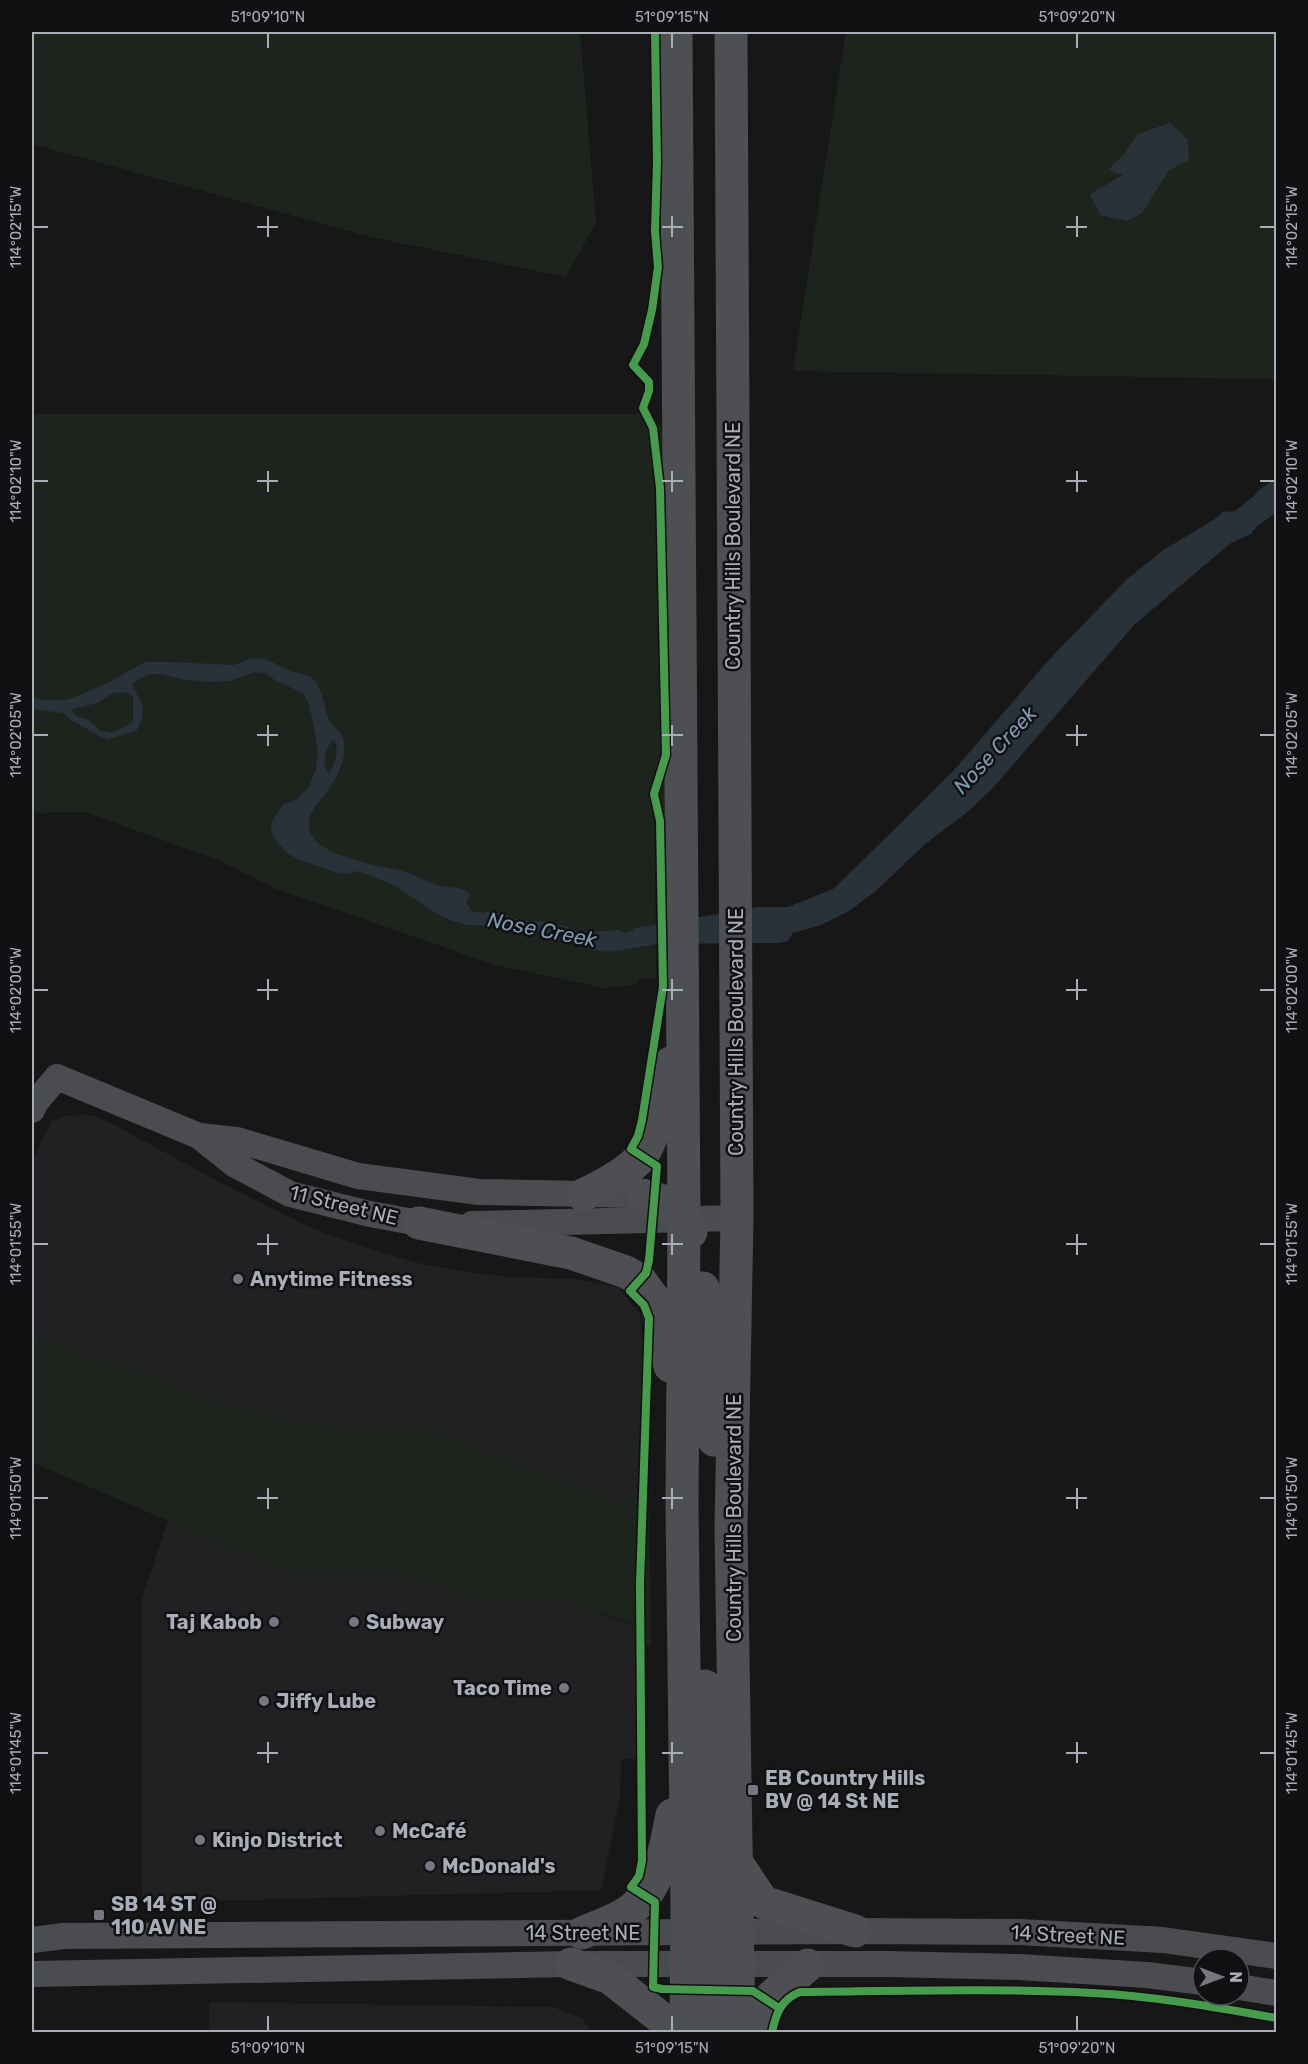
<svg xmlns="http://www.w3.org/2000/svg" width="1308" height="2064" font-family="Rubik,sans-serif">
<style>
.built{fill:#212123}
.green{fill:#1d241e}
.water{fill:#2a3239;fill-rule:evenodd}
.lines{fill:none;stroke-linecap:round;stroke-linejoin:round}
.minor{stroke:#4b4c50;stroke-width:26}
.major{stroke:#4d4f52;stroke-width:33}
.cycleway-casing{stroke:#111113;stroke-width:11}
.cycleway{stroke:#469c4c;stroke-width:8}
.ticks{fill:none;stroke:#a8adb8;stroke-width:2}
.poi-dot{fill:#757880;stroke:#111113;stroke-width:2}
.labels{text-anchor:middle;stroke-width:5;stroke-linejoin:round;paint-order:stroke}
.street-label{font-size:20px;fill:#a8adb8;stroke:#111113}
.poi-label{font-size:20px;font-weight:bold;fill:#a8adb8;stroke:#111113;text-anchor:start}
.water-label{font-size:21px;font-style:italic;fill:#7f9bb3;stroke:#111113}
.neatline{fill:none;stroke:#a8adb8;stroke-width:2}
.ticks-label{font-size:15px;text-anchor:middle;fill:#a8adb8}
</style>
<rect width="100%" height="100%" fill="#171717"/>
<path class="built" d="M 82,1115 L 92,1116 L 113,1124 L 221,1183 L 311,1228 L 383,1253 L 418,1263 L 459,1271 L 510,1277 L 573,1279 L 618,1287 L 640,1314 L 645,1361 L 641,1397 L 637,1505 L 615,1501 L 566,1484 L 451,1439 L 424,1433 L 359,1433 L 266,1417 L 196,1396 L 149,1376 L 93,1360 L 32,1333 L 32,1162 L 51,1122 L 65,1116 Z
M 168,1521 L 286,1572 L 398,1572 L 496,1604 L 554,1598 L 631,1624 L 638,1638 L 638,1759 L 621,1759 L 620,1796 L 601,1890 L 142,1903 L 142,1598 Z
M 209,2002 L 553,2007 L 582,2018 L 592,2032 L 209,2032 Z"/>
<path class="green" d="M 32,32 L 580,32 L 596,222 L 566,277 L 367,236 L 32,144 Z
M 846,32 L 1276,32 L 1276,379 L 793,371 Z
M 32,414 L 650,414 L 660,425 L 666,441 L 669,845 L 655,870 L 656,978 L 640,979 L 635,985 L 605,988 L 495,965 L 274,888 L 218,860 L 85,812 L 32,813 Z
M 32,1333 L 93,1360 L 150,1376 L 196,1396 L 266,1417 L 359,1433 L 424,1433 L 451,1439 L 566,1484 L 615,1501 L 632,1503 L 649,1515 L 651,1646 L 642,1645 L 631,1623 L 554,1598 L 496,1604 L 398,1572 L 286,1572 L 32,1462 Z"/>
<path class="water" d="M 1170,123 L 1188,140 L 1189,160 L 1169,170 L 1142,213 L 1127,221 L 1100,215 L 1090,194 L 1123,175 L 1108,170 L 1124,154 L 1138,134 Z
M 1276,479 L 1276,513 L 1257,526 L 1251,534 L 1231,543 L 1135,624 L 991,790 L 965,814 L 924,845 L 876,891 L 849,911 L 821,925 L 793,933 L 788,941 L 779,943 L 657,944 L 609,952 L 593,950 L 539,932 L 499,926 L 468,925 L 450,920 L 429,909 L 396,886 L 358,871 L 347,874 L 335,872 L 297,859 L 286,852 L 273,837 L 271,830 L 272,821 L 283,805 L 297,799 L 309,787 L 316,769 L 318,753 L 315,733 L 309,704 L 303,693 L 276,681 L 265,673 L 254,672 L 230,681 L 210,682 L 181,679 L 161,674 L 151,674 L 139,679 L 132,685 C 142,705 148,707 137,730 L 107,740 L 72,721 L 63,713 L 32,709 L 32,697 L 44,700 L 67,700 L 106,684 L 145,662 L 170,662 L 233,665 C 241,663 245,660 250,659 C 267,655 278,667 293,672 C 298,674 306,674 311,677 C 314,679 318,685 319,688 C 324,697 324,709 329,719 C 334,730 343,729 344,745 C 346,772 324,794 310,814 C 309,820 308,826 310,832 C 321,858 378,865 402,871 C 414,874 425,881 437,885 C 448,888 458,886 468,892 L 470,895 L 466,902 L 471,911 L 483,913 L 493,911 L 524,921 L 541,921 L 569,927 L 581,933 L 619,930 C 625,934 629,933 635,928 L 759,907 L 788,907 L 833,889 L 850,873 L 955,769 L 1047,662 L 1126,580 L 1162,551 L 1215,519 L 1223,512 L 1235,511 L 1254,496 L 1260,489 ZM 124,692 L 133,696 L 133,719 L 131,724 L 112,733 L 101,731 L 87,719 L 78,717 L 70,710 L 97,703 L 113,693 ZM 334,739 C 340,749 334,766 329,774 C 321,763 325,748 334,739 Z"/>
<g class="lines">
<path class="minor" d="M 32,1110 L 36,1102 L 57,1077 L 199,1136 L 234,1164 L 290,1194 L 370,1214 L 419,1223 L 435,1223
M 199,1136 L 237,1140 L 358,1176 L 479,1192 L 642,1195
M 472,1224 L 737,1218
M 32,1940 L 64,1936 L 855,1931 L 1020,1932 L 1163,1940 L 1276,1956
M 32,1974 L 571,1964 L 888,1964 L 1019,1967 L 1147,1975 L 1203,1982
M 1239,1987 L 1276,1993"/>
<path class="major" d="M 676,32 L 684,1220 L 682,1506 L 687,1906 L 686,2032
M 731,32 L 737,1218 L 731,1529 L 739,2032
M 583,1195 C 602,1186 627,1173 641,1157 C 655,1139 666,1086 670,1063
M 642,1195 L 667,1202 L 684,1220 L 691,1232
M 419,1223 L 571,1253 L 626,1272 L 640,1280 L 656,1302 L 670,1366
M 703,1288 L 714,1440
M 705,1686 L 711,1778 L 713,1932 C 719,1950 724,1954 739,1964
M 737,1863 L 763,1902 L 855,1931
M 582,1933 C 598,1926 618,1920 632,1909 C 661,1886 665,1848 672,1815
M 697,1940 C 715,1965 711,2003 712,2032
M 571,1964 L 610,1978 L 665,2021 L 673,2032
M 753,2032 C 759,1998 785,1987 808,1965"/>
<defs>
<path id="cycleway" d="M 655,32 L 657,162 L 655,231 L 658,267 L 652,310 L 644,344 L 633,365 L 649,382 L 649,391 L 643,408 L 653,428 L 660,488 L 666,755 L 654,794 L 660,821 L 663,987 L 642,1120 L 638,1136 L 631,1149 L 657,1166 L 649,1260 L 646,1273 L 630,1291 L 644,1305 L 649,1318 L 640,1584 L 642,1861 L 639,1876 L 631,1887 L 655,1902 L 653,1987 L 662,1989 L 753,1991 L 779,2008
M 772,2032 C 776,2014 781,1999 800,1992 C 897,1991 995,1988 1092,1993 C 1154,1996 1215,2007 1276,2018"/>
</defs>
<use href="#cycleway" class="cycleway-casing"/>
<use href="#cycleway" class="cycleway"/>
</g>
<path class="ticks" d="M 268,33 L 268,48M 672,33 L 672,48M 1077,33 L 1077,48M 268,216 L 268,237M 672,216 L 672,237M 1077,216 L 1077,237M 33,227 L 48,227M 257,227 L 278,227M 662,227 L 683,227M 1066,227 L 1087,227M 1260,227 L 1275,227M 268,471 L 268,492M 672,471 L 672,492M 1077,471 L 1077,492M 33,481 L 48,481M 257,481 L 278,481M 662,481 L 683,481M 1066,481 L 1087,481M 1260,481 L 1275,481M 268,725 L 268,746M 672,725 L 672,746M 1077,725 L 1077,746M 33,735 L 48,735M 257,735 L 278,735M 662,735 L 683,735M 1066,735 L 1087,735M 1260,735 L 1275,735M 268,979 L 268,1000M 672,979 L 672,1000M 1077,979 L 1077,1000M 33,990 L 48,990M 257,990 L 278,990M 662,990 L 683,990M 1066,990 L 1087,990M 1260,990 L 1275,990M 268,1234 L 268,1255M 672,1234 L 672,1255M 1077,1234 L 1077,1255M 33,1244 L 48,1244M 257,1244 L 278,1244M 662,1244 L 683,1244M 1066,1244 L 1087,1244M 1260,1244 L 1275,1244M 268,1488 L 268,1509M 672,1488 L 672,1509M 1077,1488 L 1077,1509M 33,1498 L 48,1498M 257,1498 L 278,1498M 662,1498 L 683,1498M 1066,1498 L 1087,1498M 1260,1498 L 1275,1498M 268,1742 L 268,1763M 672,1742 L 672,1763M 1077,1742 L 1077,1763M 33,1753 L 48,1753M 257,1753 L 278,1753M 662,1753 L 683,1753M 1066,1753 L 1087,1753M 1260,1753 L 1275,1753M 268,2016 L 268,2031M 672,2016 L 672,2031M 1077,2016 L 1077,2031"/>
<g class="poi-dot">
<circle cx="238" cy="1279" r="6"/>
<circle cx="274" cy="1622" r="6"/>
<circle cx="354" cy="1622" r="6"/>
<circle cx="564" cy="1688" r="6"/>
<circle cx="264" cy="1701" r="6"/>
<rect x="747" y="1784" width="12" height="12" rx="3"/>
<circle cx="380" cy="1831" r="6"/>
<circle cx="200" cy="1840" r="6"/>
<circle cx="430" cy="1866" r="6"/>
<rect x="93" y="1909" width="12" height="12" rx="3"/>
</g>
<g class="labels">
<g class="street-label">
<text transform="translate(733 546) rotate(-90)" y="7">Country Hills Boulevard NE</text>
<text transform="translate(736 1032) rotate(-90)" y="7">Country Hills Boulevard NE</text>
<text transform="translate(344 1205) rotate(14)" y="7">11 Street NE</text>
<text transform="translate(734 1518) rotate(-90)" y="7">Country Hills Boulevard NE</text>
<text x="583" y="1940">14 Street NE</text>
<text transform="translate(1068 1935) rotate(3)" y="7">14 Street NE</text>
</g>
<g class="poi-label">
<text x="250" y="1286">Anytime Fitness</text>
<text x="262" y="1629" text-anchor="end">Taj Kabob</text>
<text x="366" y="1629">Subway</text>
<text x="552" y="1695" text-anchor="end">Taco Time</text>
<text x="276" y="1708">Jiffy Lube</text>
<text x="765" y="1785">EB Country Hills<tspan x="765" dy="23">BV @ 14 St NE</tspan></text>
<text x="392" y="1838">McCafé</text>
<text x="212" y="1847">Kinjo District</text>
<text x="442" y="1873">McDonald's</text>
<text x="111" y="1911">SB 14 ST @<tspan x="111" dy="23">110 AV NE</tspan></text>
</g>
<g class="water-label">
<text transform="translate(995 750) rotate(-47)" y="7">Nose Creek</text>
<text transform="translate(542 930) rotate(11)" y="7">Nose Creek</text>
</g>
</g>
<rect width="1308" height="2064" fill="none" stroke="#111113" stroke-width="66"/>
<g transform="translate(1221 1977) rotate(90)"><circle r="28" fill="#111113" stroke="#4d4f55" stroke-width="1.5"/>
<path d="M0-4.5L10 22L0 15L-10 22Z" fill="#757880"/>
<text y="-9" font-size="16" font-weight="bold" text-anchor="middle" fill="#a8adb8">N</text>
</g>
<rect x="33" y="33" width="1242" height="1998" class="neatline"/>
<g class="ticks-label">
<text x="268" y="22">51°09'10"N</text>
<text x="672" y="22">51°09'15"N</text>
<text x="1077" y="22">51°09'20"N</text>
<text transform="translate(1292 227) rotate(-90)" y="5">114°02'15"W</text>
<text transform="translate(16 227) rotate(-90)" y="5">114°02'15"W</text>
<text transform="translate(1292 481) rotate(-90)" y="5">114°02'10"W</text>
<text transform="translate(16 481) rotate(-90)" y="5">114°02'10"W</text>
<text transform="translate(1292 735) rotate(-90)" y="5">114°02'05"W</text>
<text transform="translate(16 735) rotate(-90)" y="5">114°02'05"W</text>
<text transform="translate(1292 990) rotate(-90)" y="5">114°02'00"W</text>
<text transform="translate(16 990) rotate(-90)" y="5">114°02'00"W</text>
<text transform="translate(1292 1244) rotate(-90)" y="5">114°01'55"W</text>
<text transform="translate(16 1244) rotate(-90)" y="5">114°01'55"W</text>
<text transform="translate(1292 1498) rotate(-90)" y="5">114°01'50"W</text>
<text transform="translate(16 1498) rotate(-90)" y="5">114°01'50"W</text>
<text transform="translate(16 1753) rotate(-90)" y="5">114°01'45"W</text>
<text transform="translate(1292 1753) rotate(-90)" y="5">114°01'45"W</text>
<text x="268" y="2053">51°09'10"N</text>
<text x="672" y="2053">51°09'15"N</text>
<text x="1077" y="2053">51°09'20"N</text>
</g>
</svg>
